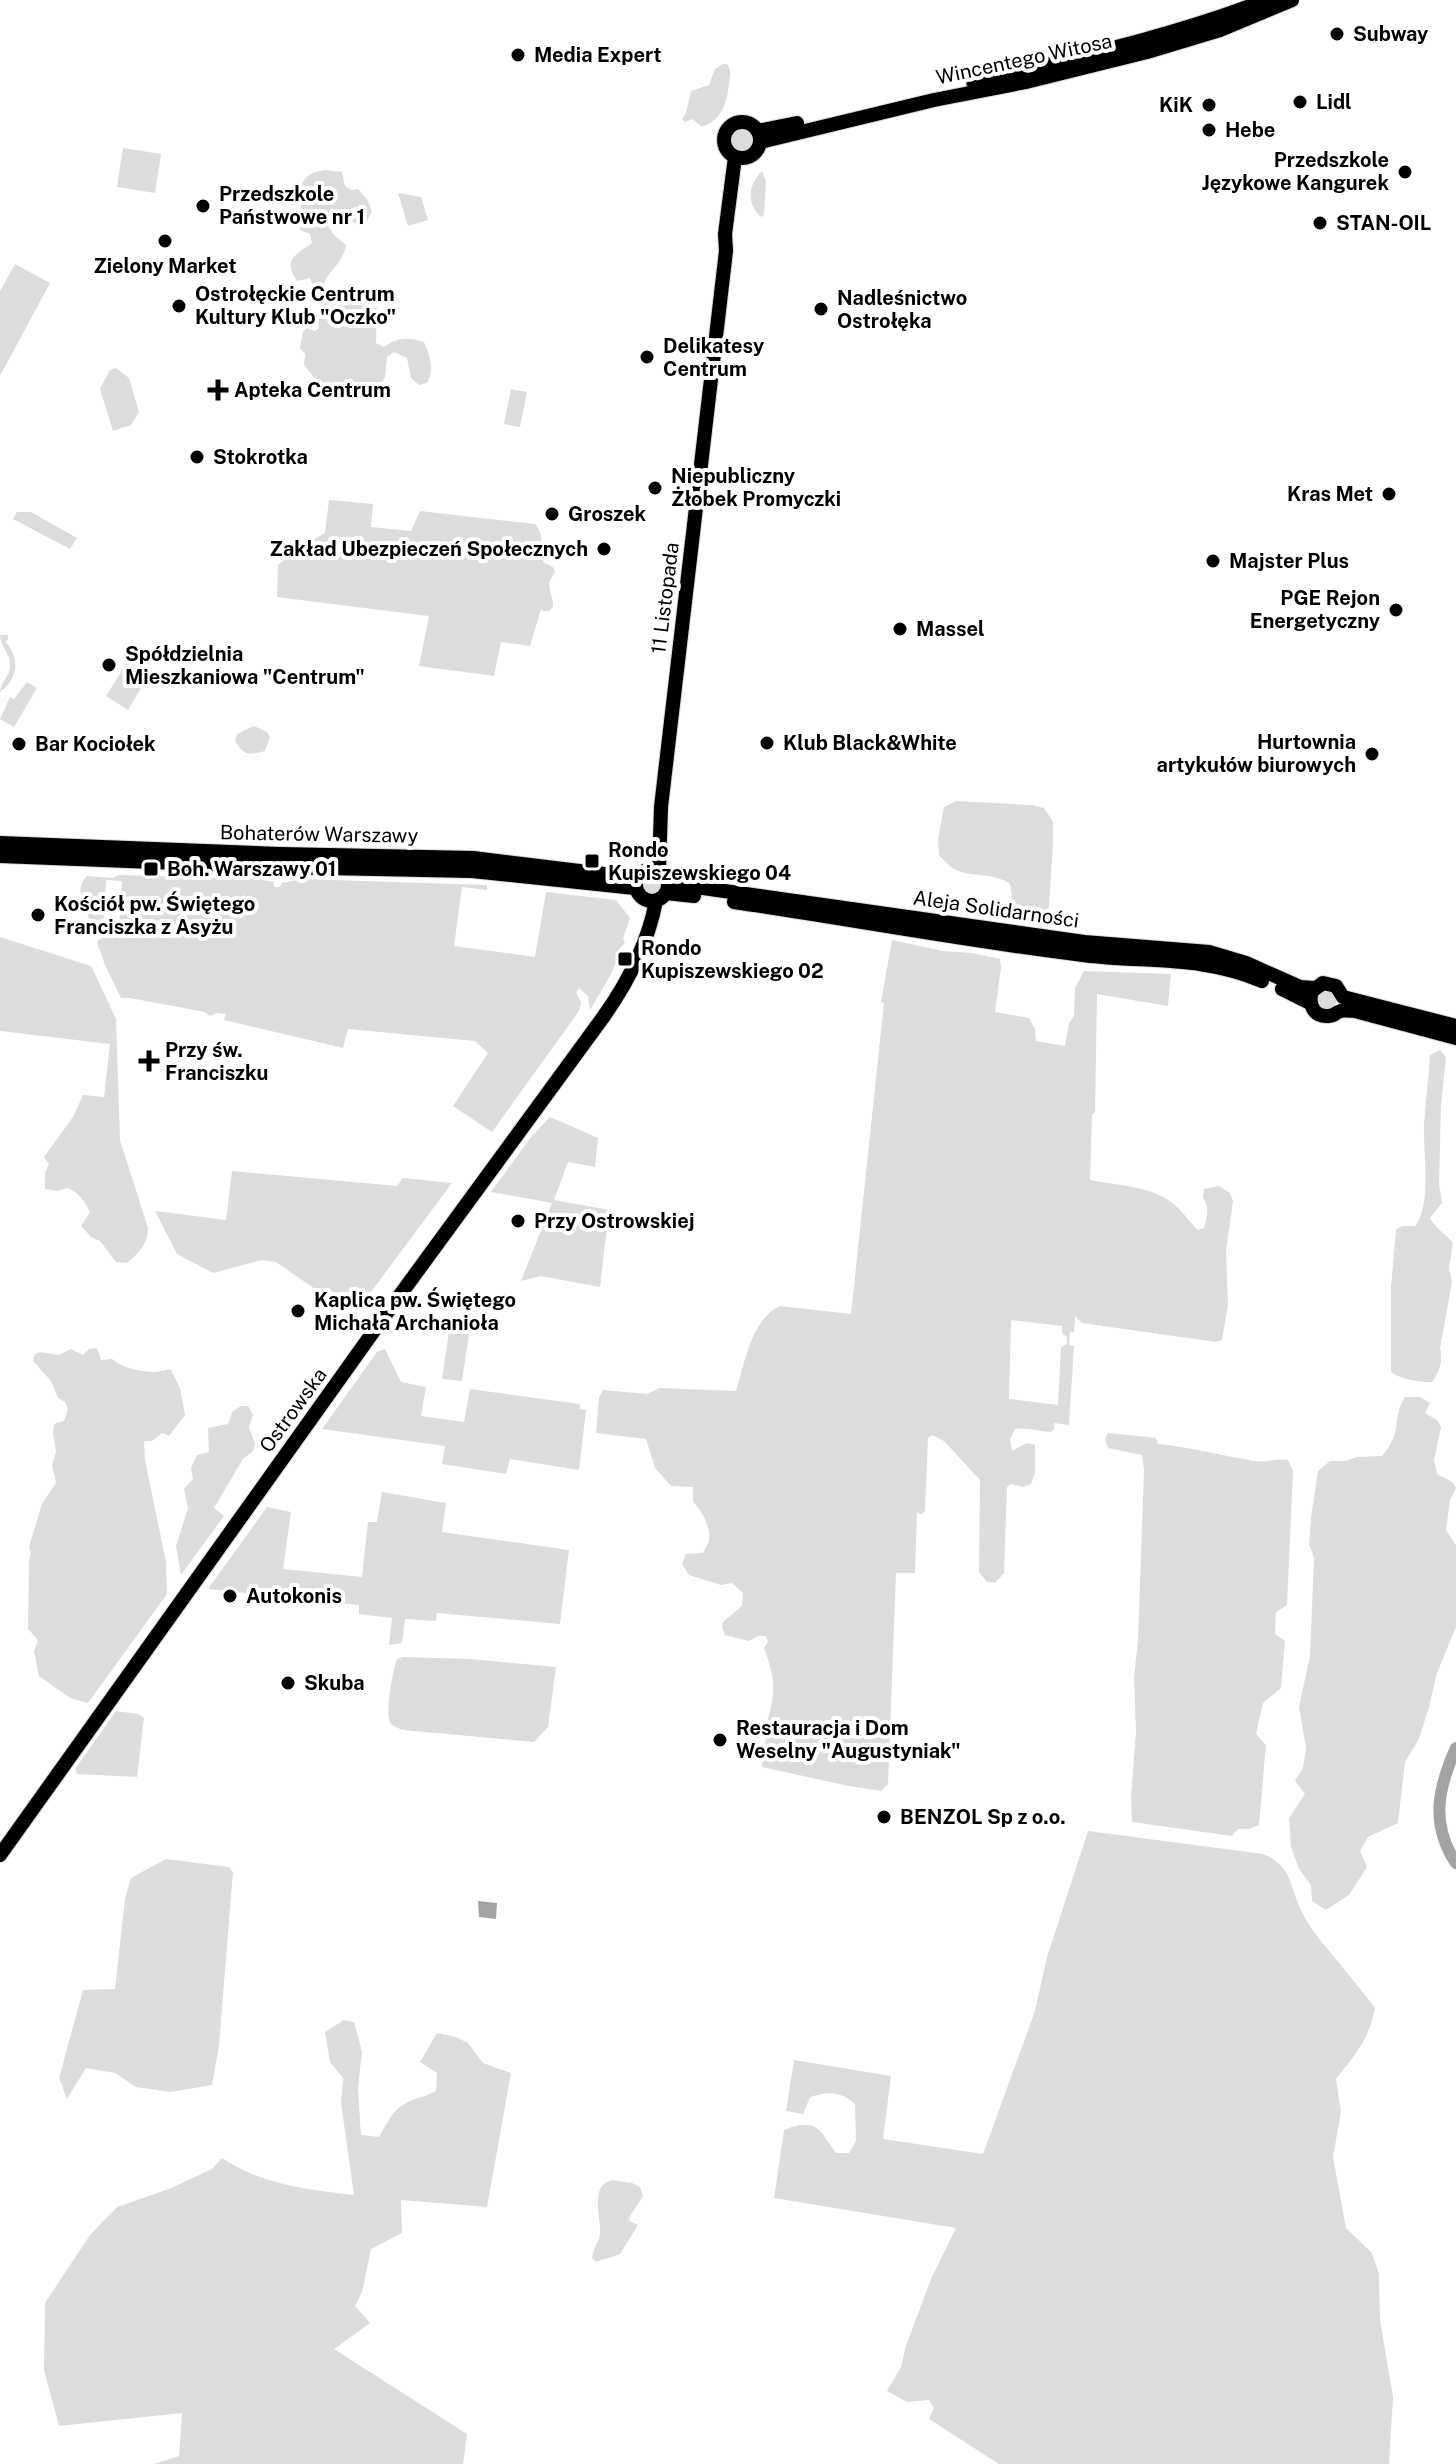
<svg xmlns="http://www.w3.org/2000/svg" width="1456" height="2464" font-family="'Public Sans',sans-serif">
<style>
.green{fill:#dcdcdc;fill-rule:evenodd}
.water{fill:#a3a3a3}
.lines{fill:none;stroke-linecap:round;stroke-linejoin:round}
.river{stroke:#a3a3a3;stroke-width:12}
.major-casing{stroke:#dbdbdb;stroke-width:16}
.major{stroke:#000;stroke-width:14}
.poi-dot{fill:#000;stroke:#fff;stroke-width:3}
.labels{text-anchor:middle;stroke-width:8;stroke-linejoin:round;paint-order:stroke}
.poi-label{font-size:20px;font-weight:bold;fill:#000;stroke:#fff;text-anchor:start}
.street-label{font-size:20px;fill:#000;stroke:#fff}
</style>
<rect width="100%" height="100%" fill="#fff"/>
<path class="green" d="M 723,64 L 727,64 C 732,71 730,75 729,83 C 727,103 722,120 702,127 L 692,119 L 685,122 L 682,119 L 686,113 L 691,91 L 709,85 L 715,69 Z
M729 140a12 12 0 1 1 24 0a12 12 0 1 1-24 0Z
M 123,148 L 161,154 L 155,193 L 117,187 Z
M 325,170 L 342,172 L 345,186 L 351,190 L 358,189 L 368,201 L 372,212 L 365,224 L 358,226 L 352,221 L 352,215 L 358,211 L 355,207 C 345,212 341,208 331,214 L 327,224 L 334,235 L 346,245 C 342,266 326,271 323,287 L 314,288 L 310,278 L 297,281 C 282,259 296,255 312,243 L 310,234 L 300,230 C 300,223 302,216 301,210 C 299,187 299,174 325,170 Z
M 762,171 L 766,181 L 764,215 L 761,217 C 746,203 748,185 762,171 Z
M 398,193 L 421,197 L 428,220 L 408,226 Z
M 15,264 L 50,283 L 0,376 L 0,291 Z
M 339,288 L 354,300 L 377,308 L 376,343 L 384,347 C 398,337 408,337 424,342 C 430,356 435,369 427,383 L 419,385 L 411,378 L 407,358 L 394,352 L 387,357 L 385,377 L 375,399 L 369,400 L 358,392 C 328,398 321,386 304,365 L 305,354 L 300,348 L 303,332 L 307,328 L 315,331 L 319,328 C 316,316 327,293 339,288 Z
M 116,368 L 129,378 L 139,412 L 131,425 L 113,431 L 100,389 L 110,370 Z
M 511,389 L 527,392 L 520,427 L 504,424 Z
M 329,500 L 373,504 L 371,527 L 411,531 L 420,511 L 535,524 C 546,536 539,549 544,563 L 553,567 L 555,571 C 554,575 551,577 550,581 C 547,588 554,599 553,607 L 549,611 L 543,611 L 541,609 L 530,646 L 501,642 L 494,676 L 419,666 L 429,616 L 277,597 L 278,565 L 302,546 L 325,533 Z
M 17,512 L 31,512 L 77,538 L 70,549 L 13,519 Z
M 0,635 L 8,635 L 8,640 L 5,641 C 20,658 19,678 0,692 C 1,682 9,677 10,667 C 11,653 0,647 0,635 Z
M 133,653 L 138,657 L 147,678 L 128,710 L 106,696 Z
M 27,682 L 37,688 L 14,727 L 0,719 L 10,697 L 14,699 Z
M 254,726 L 267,732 L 270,737 L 265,751 C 249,755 244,756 235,741 L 237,734 Z
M 956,801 L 1031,805 L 1044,808 L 1053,822 L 1053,842 L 1049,907 L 1043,919 L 1028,920 L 1005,915 L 1003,911 L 1012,897 L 1010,884 C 993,872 972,878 954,869 C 949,866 943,859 939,855 L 938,839 L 944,807 Z
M 119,875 L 257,879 L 273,882 L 274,887 L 280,887 L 282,883 L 302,879 L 487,885 L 487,890 L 462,887 L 454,946 L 535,957 L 546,892 L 616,900 L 630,918 L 623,939 L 625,943 L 619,949 L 621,951 L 610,976 L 590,1010 L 588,996 L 579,988 L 576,993 L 581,1002 L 579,1011 L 492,1132 L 453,1106 L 488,1053 L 475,1041 L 348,1029 L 343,1048 L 224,1020 L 226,1014 L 217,1013 L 210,1016 L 205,1012 L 130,998 L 121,998 L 105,965 L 97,943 L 98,940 L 112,933 L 114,929 L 119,929 L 122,881 L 106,880 L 103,929 L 95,932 C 89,914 71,891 87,876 L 113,878 Z
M642 886a10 10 0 1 1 20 0a10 10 0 1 1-20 0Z
M 0,937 L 91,966 L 116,1019 L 120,1140 L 148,1228 C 148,1244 139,1253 127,1263 L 116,1262 L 100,1241 L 91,1237 L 81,1226 L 90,1212 C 84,1201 79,1192 67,1188 L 58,1191 L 45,1189 L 45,1173 L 49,1164 L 44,1157 L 73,1117 L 83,1095 L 104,1097 L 110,1044 L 0,1031 Z
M 892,940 L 943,951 L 972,953 L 1000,959 L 1001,968 L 995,1012 L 1029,1018 L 1035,1029 L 1036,1041 L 1065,1046 L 1069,1023 L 1074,1016 L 1075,988 L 1084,971 L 1171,974 L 1168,1006 L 1097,994 L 1095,1112 L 1092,1115 L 1090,1180 C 1119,1186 1152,1185 1176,1206 C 1184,1213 1190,1223 1198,1230 L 1204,1228 C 1207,1217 1210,1207 1203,1198 L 1204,1189 L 1219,1186 L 1230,1193 L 1233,1201 L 1226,1251 L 1228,1305 L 1222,1340 L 1216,1342 L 1082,1323 L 1075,1316 L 1074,1332 L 1070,1332 L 1069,1345 L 1074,1346 L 1069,1425 L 1054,1423 L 1054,1429 L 1051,1432 C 1038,1432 1028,1427 1015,1429 L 1010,1439 L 1012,1451 L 1027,1443 L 1035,1445 L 1035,1472 L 1031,1484 L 1023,1487 L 1011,1484 L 1007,1487 L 1004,1573 L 995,1583 L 987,1582 L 979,1572 L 980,1480 L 944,1441 L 932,1435 L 928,1438 L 925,1511 L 921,1515 L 917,1512 L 915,1573 L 896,1573 L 888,1784 L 881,1791 L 849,1786 L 762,1767 L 766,1738 L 770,1729 L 766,1726 C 776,1692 776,1681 764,1648 L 768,1642 L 766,1636 L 758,1636 L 749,1641 L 725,1635 L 722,1627 L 723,1622 L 742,1606 L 743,1593 L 732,1583 L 721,1585 L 689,1575 L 682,1564 L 686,1554 L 703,1553 C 704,1551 709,1542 709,1540 C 711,1528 702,1510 693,1502 L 693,1487 L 671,1486 L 655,1468 L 646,1439 L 596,1433 L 599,1398 L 603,1390 L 647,1394 L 660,1388 L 736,1391 C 745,1363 751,1319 780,1306 L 851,1314 L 884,1003 L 881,1002 ZM 1011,1320 L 1062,1326 L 1062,1333 L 1067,1337 L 1067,1344 L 1061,1347 L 1058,1405 L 1009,1399 Z
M1317 999a10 10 0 1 1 20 0a10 10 0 1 1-20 0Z
M 1440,1050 L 1446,1057 L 1441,1106 L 1439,1184 L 1442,1203 L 1430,1218 C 1435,1228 1446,1234 1453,1243 L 1449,1269 L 1452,1282 L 1440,1348 C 1443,1361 1440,1371 1432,1382 C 1419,1382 1402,1380 1391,1372 L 1391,1287 L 1396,1230 L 1402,1226 L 1415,1226 C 1432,1205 1423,1152 1424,1125 C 1425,1102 1429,1079 1430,1055 Z
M 550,1117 L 598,1138 L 595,1167 L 568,1162 L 554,1200 L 609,1210 L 600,1287 L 541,1276 L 521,1281 L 552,1203 L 491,1192 L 531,1137 Z
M 232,1171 L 397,1186 L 403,1178 L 452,1183 L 368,1296 L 350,1309 L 344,1309 L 276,1262 L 262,1260 L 213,1273 L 177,1254 L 155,1211 L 226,1220 Z
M 450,1325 L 470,1328 L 462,1381 L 442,1379 Z
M 97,1348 L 101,1360 L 112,1359 C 123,1368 137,1371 151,1372 C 158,1373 164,1369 171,1370 L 180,1388 L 185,1415 L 169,1436 L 162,1433 L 152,1441 L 144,1441 L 145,1460 L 166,1562 L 167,1594 L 88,1703 L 70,1698 L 39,1676 L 34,1651 L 38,1640 L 28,1629 L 29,1561 L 31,1554 L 29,1547 L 42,1504 L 56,1483 L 52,1465 L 56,1452 L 53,1433 L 54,1424 L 64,1421 L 68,1409 L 65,1402 L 58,1398 L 51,1381 L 33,1361 L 35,1354 L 40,1352 L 59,1355 L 71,1349 L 83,1355 L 89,1349 Z
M 385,1349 L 401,1382 L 426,1387 L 421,1416 L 464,1422 L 470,1389 L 580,1404 L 580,1409 L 586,1410 L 579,1470 L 510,1459 L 506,1474 L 442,1464 L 445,1446 L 322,1429 L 377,1352 Z
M 1405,1397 L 1420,1397 L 1430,1403 L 1425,1413 L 1437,1420 L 1441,1427 L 1434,1460 L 1437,1474 L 1452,1482 L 1456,1488 L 1450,1500 L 1446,1530 L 1456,1545 L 1456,1627 L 1437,1673 L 1429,1707 L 1419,1739 L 1405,1762 L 1398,1823 L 1368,1837 L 1360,1851 L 1367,1867 L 1349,1895 L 1326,1910 L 1312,1901 L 1311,1885 L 1299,1869 L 1291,1847 L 1289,1818 L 1305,1794 L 1295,1781 L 1303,1768 L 1306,1747 L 1299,1707 L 1310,1656 L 1314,1558 L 1309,1544 L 1311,1518 L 1318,1471 L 1330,1461 L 1345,1461 L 1357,1457 L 1382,1456 C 1404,1431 1391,1418 1405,1397 Z
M 241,1406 L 248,1406 L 253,1415 L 249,1427 L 255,1444 L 253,1451 L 243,1459 L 214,1508 L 224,1516 L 181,1575 L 176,1546 L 188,1508 L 184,1489 L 193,1479 L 191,1468 L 197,1455 L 209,1452 L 208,1428 L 228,1424 L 232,1412 Z
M 1108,1433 L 1156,1438 L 1158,1444 C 1191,1447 1223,1456 1255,1461 C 1266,1463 1276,1458 1288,1460 L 1293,1471 L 1287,1605 L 1276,1612 L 1275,1634 L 1285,1641 L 1281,1688 L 1263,1703 L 1256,1734 L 1266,1745 L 1259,1825 L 1249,1829 L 1238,1829 L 1232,1836 L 1132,1822 L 1131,1797 L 1136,1732 L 1134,1677 L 1138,1640 L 1144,1470 L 1142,1455 L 1108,1448 L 1105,1439 Z
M 382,1492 L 446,1503 L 442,1532 L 569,1550 L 560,1624 L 437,1613 L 436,1621 L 405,1619 L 402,1643 L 389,1645 L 392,1618 L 359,1614 L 359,1605 L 208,1589 L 267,1507 L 291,1512 L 283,1569 L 362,1577 L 368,1522 L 377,1522 Z
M 403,1657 L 470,1659 L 556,1667 L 548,1727 L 534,1742 L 403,1730 C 400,1729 393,1726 391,1724 C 384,1716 393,1670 397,1659 Z
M 116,1711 L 138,1714 L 144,1718 L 137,1777 L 77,1774 L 75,1769 Z
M 1088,1831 L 1263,1854 C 1291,1865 1289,1883 1300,1908 C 1309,1928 1322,1942 1336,1959 C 1349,1975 1362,1991 1375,2008 C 1369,2039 1356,2054 1336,2079 L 1341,2112 L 1333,2157 L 1346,2228 L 1372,2253 L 1379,2274 L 1380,2320 L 1393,2397 L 1389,2464 L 999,2464 L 929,2419 L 934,2408 L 929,2400 L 907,2402 L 887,2391 L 901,2367 L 906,2346 L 931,2279 L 956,2228 L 774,2198 L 784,2130 C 818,2117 819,2130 836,2153 L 849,2153 L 856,2141 L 855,2104 C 841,2091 828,2091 810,2097 L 803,2114 L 786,2111 L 794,2060 L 891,2076 L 883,2139 L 983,2154 L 1035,2011 L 1047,1957 Z
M 166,1859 L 229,1867 L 233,1872 L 219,2045 L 212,2085 L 170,2092 L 136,2087 L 115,2073 L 86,2068 L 67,2099 L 59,2078 L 83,1990 L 115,1989 L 125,1898 L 131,1878 Z
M 344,2020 L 354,2022 L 362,2052 L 358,2088 L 361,2135 L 379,2137 C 386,2125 392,2111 404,2104 C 414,2098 426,2097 436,2091 L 437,2073 L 420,2062 L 437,2033 L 456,2037 L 468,2043 L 483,2063 L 511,2073 L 487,2207 L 401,2200 L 402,2233 L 371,2249 L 362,2292 L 355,2306 L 370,2323 L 334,2349 L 467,2434 L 463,2464 L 154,2464 L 179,2456 L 182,2413 L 59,2426 L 44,2370 L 45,2303 L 90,2235 L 117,2207 L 169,2189 L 212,2169 L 222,2158 C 260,2184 310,2190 354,2195 L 341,2103 L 343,2078 L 330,2062 L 325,2032 Z
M 612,2180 L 632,2183 L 640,2187 L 643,2196 L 630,2216 L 629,2221 L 638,2225 L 620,2254 L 596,2262 L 592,2258 C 593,2249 600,2240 600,2233 C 601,2215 589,2186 612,2180 Z"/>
<path class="water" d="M 478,1901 L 497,1903 L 496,1919 L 479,1917 Z"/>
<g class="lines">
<path class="river" d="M 1456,1748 C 1438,1788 1430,1824 1456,1863"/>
<defs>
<path id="major" d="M 973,82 C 1072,58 1171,37 1266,0
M724 140a18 18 0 1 1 36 0a18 18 0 1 1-36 0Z
M 758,131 L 797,123
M 760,142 L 934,100 L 1026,82 L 1147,52 L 1220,30 L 1292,0
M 0,843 L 280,854 L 473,858 L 637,878
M 0,856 L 279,867 L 472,871 L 635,888
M636 885a16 16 0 1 1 32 0a16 16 0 1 1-32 0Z
M 659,870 L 661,807 L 726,251 L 725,234 L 735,157
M 668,883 L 1084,942 L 1209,952 L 1246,963 L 1300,987 L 1314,988
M 666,893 L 694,896
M 734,902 C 851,919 966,941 1083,955 C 1147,963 1201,955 1262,981
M 1282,989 L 1310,1003
M 1343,997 L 1336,986 L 1323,983 L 1312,991 C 1308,1003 1313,1017 1328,1016 C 1337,1015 1333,1013 1341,1011 C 1343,1010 1353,1011 1355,1011 L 1456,1038
M 1343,997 L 1456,1026
M 0,1855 L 381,1321 L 604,1016 C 628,982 648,943 656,901"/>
</defs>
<use href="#major" class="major-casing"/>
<use href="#major" class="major"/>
</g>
<g class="poi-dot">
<circle cx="1337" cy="34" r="8"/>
<circle cx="518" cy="55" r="8"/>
<circle cx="1300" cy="102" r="8"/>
<circle cx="1209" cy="105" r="8"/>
<circle cx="1209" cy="130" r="8"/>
<circle cx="1405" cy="172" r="8"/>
<circle cx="203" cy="206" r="8"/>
<circle cx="1320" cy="223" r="8"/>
<circle cx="165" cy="241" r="8"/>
<circle cx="179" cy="306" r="8"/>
<circle cx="821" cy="309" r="8"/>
<circle cx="647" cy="357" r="8"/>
<path d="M214 378h8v8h8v8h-8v8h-8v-8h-8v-8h8z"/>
<circle cx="197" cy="457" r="8"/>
<circle cx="655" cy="488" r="8"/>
<circle cx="1389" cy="494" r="8"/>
<circle cx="552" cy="514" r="8"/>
<circle cx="604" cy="549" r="8"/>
<circle cx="1213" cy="561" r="8"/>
<circle cx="1396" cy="610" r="8"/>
<circle cx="900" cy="629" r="8"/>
<circle cx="109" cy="665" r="8"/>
<circle cx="767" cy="743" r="8"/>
<circle cx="19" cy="744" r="8"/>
<circle cx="1372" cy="754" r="8"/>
<rect x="584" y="853" width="16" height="16" rx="4"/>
<rect x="143" y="861" width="16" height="16" rx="4"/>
<circle cx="38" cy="915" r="8"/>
<rect x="617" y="951" width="16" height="16" rx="4"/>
<path d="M145 1049h8v8h8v8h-8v8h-8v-8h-8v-8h8z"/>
<circle cx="518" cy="1221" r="8"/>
<circle cx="298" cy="1311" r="8"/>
<circle cx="230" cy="1596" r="8"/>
<circle cx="288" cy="1683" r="8"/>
<circle cx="720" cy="1740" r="8"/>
<circle cx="884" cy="1817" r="8"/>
</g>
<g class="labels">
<g class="poi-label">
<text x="1353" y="41">Subway</text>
<text x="534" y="62">Media Expert</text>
<text x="1316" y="109">Lidl</text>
<text x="1193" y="112" text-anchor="end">KiK</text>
<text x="1225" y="137">Hebe</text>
<text x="1389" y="167" text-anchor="end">Przedszkole<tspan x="1389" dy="23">Językowe Kangurek</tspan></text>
<text x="219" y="201">Przedszkole<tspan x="219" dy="23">Państwowe nr 1</tspan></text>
<text x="1336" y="230">STAN-OIL</text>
<text x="165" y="273" text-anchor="middle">Zielony Market</text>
<text x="195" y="301">Ostrołęckie Centrum<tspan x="195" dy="23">Kultury Klub "Oczko"</tspan></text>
<text x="837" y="305">Nadleśnictwo<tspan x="837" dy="23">Ostrołęka</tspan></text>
<text x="663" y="353">Delikatesy<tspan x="663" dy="23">Centrum</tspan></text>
<text x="234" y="397">Apteka Centrum</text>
<text x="213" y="464">Stokrotka</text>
<text x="671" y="483">Niepubliczny<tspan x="671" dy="23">Żłobek Promyczki</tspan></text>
<text x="1373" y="501" text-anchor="end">Kras Met</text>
<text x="568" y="521">Groszek</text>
<text x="588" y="556" text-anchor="end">Zakład Ubezpieczeń Społecznych</text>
<text x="1229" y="568">Majster Plus</text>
<text x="1380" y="605" text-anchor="end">PGE Rejon<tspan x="1380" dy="23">Energetyczny</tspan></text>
<text x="916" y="636">Massel</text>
<text x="125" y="661">Spółdzielnia<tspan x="125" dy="23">Mieszkaniowa "Centrum"</tspan></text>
<text x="1356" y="749" text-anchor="end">Hurtownia<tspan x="1356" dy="23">artykułów biurowych</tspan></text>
<text x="783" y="750">Klub Black&amp;White</text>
<text x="35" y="751">Bar Kociołek</text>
<text x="608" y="857">Rondo<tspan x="608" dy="23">Kupiszewskiego 04</tspan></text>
<text x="167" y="876">Boh. Warszawy 01</text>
<text x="54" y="911">Kościół pw. Świętego<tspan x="54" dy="23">Franciszka z Asyżu</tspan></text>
<text x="641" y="955">Rondo<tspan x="641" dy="23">Kupiszewskiego 02</tspan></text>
<text x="165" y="1057">Przy św.<tspan x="165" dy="23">Franciszku</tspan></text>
<text x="534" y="1228">Przy Ostrowskiej</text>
<text x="314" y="1307">Kaplica pw. Świętego<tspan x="314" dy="23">Michała Archanioła</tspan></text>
<text x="246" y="1603">Autokonis</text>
<text x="304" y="1690">Skuba</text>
<text x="736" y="1735">Restauracja i Dom<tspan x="736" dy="23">Weselny "Augustyniak"</tspan></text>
<text x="900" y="1824">BENZOL Sp z o.o.</text>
</g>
<g class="street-label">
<text transform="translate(1024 59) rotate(-12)" y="7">Wincentego Witosa</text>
<text transform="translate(665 598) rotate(-83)" y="7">11 Listopada</text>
<text transform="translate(319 834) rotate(1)" y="7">Bohaterów Warszawy</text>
<text transform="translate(996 909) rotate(8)" y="7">Aleja Solidarności</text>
<text transform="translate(293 1410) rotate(-54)" y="7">Ostrowska</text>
</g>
</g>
</svg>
